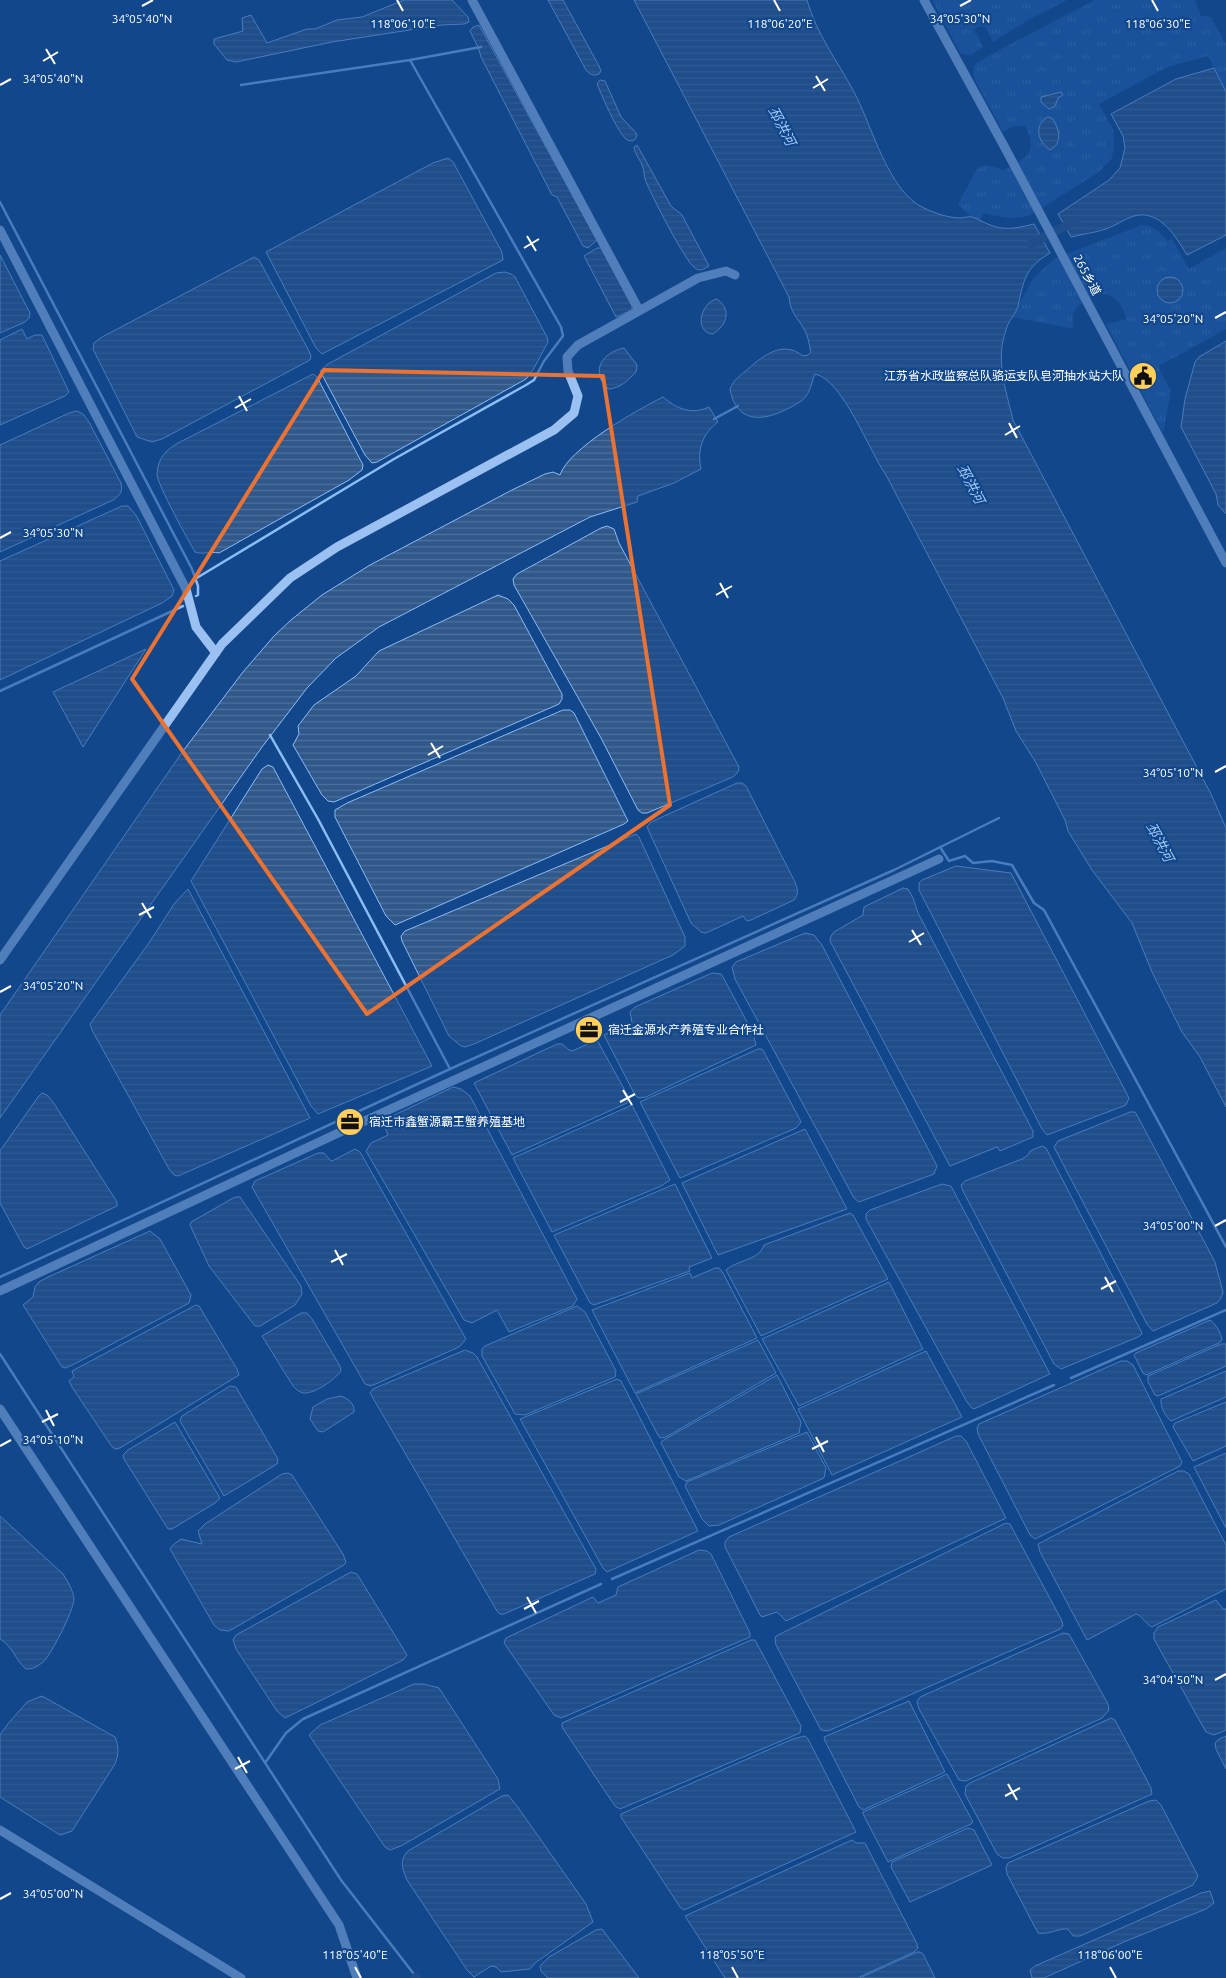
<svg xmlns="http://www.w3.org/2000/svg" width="1226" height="1978" font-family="Ubuntu,'Noto Sans SC',sans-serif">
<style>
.grass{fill:url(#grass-tufts)}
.water{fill:url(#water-rules);stroke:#8bbcf5}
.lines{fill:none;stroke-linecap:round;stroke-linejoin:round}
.stream{stroke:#8bbcf5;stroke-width:2.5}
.canal{stroke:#30588b;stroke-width:9}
.minor{stroke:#9ac1f1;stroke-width:9}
.marked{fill:none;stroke:#eb7230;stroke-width:4;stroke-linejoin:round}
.ticks{fill:none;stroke:#fff;stroke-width:2}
.labels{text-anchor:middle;stroke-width:4.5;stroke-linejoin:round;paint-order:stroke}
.street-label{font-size:12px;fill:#fff;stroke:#12478c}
.poi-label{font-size:12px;fill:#fff;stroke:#12478c;text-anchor:start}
.water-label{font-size:14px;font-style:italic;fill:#a5ccf9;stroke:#12478c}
.ticks-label{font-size:12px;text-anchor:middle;fill:#fff;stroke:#12478c;stroke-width:4.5;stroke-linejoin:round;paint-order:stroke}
</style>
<defs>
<pattern id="grass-tufts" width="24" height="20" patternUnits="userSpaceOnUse" patternTransform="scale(1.25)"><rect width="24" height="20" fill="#2361ab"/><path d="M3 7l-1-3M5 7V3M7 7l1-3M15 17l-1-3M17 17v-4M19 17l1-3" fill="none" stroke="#4479b8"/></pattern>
<pattern id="water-rules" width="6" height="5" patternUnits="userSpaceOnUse" patternTransform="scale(1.25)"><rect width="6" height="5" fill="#30588b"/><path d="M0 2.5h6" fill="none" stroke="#4f719c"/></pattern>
</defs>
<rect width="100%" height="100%" fill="#12478c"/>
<path class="grass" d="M 932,0 L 1067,0 L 1030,19 L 993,42 L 985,27 L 980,26 L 974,29 L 983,47 L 971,55 L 961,54 Z
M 1095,0 L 1195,0 L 1201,16 L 1211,17 L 1226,44 L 1226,92 L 1208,56 L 1167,67 L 1099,104 L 1113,129 L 1114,145 L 1112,158 L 1099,172 L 1029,216 C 1012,219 1000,218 984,213 L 979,220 L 971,217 L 958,204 L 977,169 L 986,165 L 1004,170 C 1026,158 1039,153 1025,126 L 1012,127 L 1003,132 L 974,78 L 973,67 L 977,63 L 988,56 Z
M 1142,225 C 1154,226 1160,232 1167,241 L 1172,239 L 1189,269 L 1226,248 L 1226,329 L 1159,366 L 1160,371 L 1171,391 L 1163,433 L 1106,324 L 1127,319 C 1120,298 1108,286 1086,300 C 1080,304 1076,307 1073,314 C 1072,318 1073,324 1074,329 L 1012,317 L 1034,277 L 1054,259 Z"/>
<path class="water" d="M 404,0 L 452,0 L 468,17 L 469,22 L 464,24 L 442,25 L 332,42 L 236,62 L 227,60 L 214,44 L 214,39 L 243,31 L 242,18 L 251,15 L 267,43 L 307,29 L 315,29 L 337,20 L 362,17 Z
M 548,0 L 563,0 L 599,66 L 601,71 L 599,74 C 593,76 590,75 586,70 Z
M 634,0 L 807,0 C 816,33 838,62 854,92 C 872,125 888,192 924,208 C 934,213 949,218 960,218 C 964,218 968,216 972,217 C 979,219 986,224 993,226 C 1007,231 1021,227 1034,224 L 1050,253 C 1025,268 1024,279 1018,306 C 1016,314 1008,321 1006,330 C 995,360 1006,390 1013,420 L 1211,794 L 1226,828 L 1226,1107 L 1200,1057 L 1182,1032 L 1152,972 L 1132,923 L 1092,870 L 1068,831 L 1065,820 L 1035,761 L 1016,731 L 1003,698 L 886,475 C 869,451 843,380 815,374 C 812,380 811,390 806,396 C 802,402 793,406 787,409 C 762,422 736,423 730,389 C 734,379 740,376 748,369 C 764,355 783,340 803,356 L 808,355 L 811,352 C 809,344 808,335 804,329 C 797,317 790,312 789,297 Z
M 479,25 L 597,240 L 588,248 L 583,246 L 557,197 L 552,195 L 481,57 L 478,47 L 470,31 L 473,27 Z
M 1214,68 L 1226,92 L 1226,235 L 1187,255 C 1176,237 1160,209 1134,216 C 1124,219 1115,226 1106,229 C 1094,233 1083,234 1071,237 L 1058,214 L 1109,180 L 1120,168 L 1125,148 L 1123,136 L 1111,114 L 1176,79 Z
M 600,80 L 605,81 L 621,117 L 637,134 L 636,138 L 633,141 C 628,140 628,141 625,138 C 616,129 603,98 597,84 Z
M 1061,92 L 1063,95 L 1058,98 L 1055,106 L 1049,109 L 1041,102 L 1041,97 Z
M 1048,117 L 1053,119 C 1059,129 1063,143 1050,150 C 1038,142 1033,125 1048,117 Z
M 637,145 L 671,206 L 682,215 L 709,266 C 704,269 700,272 695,268 C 686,263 649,191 645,179 C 644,176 644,171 643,168 C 641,160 635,155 634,147 Z
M 448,158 L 453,162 L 502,252 L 503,260 L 322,354 L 316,348 L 266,252 L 433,163 Z
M 597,248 L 601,248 L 632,306 L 632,310 L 616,317 L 584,256 Z
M 0,255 L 30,313 L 29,318 L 25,322 L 0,333 Z
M 254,257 L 259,260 L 308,349 L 311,356 L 310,360 L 162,439 L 152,442 L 137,437 L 93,349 L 94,343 L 102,337 Z
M 505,272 L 511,274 L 515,277 L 547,337 L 548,342 C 541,354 535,369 526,379 L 377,462 L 372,463 L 365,455 L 320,371 L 328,364 L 496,273 Z
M1157 290a13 13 0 1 1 26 0a13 13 0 1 1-26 0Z
M 717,299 C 732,310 727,325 713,334 C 693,332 701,302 717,299 Z
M 22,329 L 27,339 L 35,335 L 42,335 L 69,392 L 65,396 L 0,425 L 0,340 Z
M 1226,341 L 1226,514 L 1218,505 L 1216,494 L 1181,427 L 1185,399 L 1195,362 L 1199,357 Z
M 624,348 L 637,365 L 636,372 C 627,381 621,388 608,389 C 590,370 602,353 624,348 Z
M 313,374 L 317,377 L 363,465 L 362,470 L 349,480 L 219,553 C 210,551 203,555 195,552 C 189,542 156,482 157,474 C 158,458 165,451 178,443 Z
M 663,397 C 677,409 692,415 709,407 L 718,422 C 702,434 697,450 701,469 L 674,483 L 638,496 L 637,502 L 590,517 L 379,627 L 336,658 L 307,688 L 262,747 L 0,1118 L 0,1015 L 183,751 L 243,672 L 274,636 L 291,620 L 322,595 L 370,565 L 512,490 L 545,474 L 553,472 L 560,475 C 569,448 637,410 663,397 Z
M 77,411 L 83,414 L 89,422 L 121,483 C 123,493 120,495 113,500 L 0,552 L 0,445 L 69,413 Z
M 122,506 L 128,506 L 136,515 L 174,590 L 172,596 L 162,603 L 0,680 L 0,561 Z
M 607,526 L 614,529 L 619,543 L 739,767 L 738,772 L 733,777 L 647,813 L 642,813 L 638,810 L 601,738 L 514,585 L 513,579 L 517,574 L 601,528 Z
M 498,595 L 508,599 L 514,605 L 562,694 L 562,699 L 559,704 L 334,802 L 328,801 L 322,795 L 293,745 L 299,734 L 298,726 L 314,705 L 356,676 L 379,651 Z
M 146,649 L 83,747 L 53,692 Z
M 563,710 L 570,710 L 574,713 L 628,821 L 624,824 L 395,925 L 386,916 L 335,817 L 335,810 L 347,803 Z
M 268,765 L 273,767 L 432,1066 L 318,1114 L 311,1106 L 191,881 L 262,769 Z
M 737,783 L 742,783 L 746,786 L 795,882 C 798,890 799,893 794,900 L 751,920 L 747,921 L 743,916 L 706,933 L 701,932 L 691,923 L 647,827 L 651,822 Z
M 636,834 L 639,837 L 685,937 L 685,946 L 673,955 L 474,1044 L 465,1047 L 461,1046 L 449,1036 L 402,941 L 401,936 L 405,931 Z
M 956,866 L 1011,873 L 1129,1098 L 1126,1105 L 1047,1135 L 1042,1129 L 919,890 L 919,883 L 922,880 Z
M 903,888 L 908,889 L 913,898 L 918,913 L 1033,1131 L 1033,1137 L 1000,1151 L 997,1147 L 950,1166 L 830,941 L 831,936 L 834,932 L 863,915 L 864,907 Z
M 188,889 L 310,1118 L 178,1176 L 174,1175 L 169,1169 L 92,1030 L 90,1024 L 149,943 L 174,904 Z
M 805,933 L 814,935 L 822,945 L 937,1166 L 934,1174 L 859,1202 L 854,1198 L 735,979 L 732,967 L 736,962 Z
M 712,973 L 721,974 L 723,977 L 753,1033 L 756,1045 L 646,1097 L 638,1098 L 635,1095 L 604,1035 L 632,1022 L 630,1012 L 635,1007 Z
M 597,1040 L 628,1096 L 627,1103 L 512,1155 L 474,1083 L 557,1044 L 562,1044 L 569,1050 L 572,1051 Z
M 758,1049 L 762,1049 L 764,1052 L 799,1118 L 801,1122 L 796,1128 L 680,1178 L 640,1102 Z
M 453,1087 L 461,1089 L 470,1096 L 577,1299 L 573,1306 L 509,1332 L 497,1310 L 472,1323 L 464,1320 L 366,1151 L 371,1143 L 388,1135 L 384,1125 L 384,1120 Z
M 42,1093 L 47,1095 L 53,1102 L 117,1202 L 117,1206 L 27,1249 L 24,1247 L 0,1203 L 0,1151 L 38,1097 Z
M 632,1105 L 670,1180 L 661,1186 L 552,1232 L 513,1158 Z
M 1130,1112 L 1135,1112 L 1138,1117 L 1215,1262 L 1223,1292 L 1221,1298 L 1217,1303 L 1153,1331 L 1147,1324 L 1054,1147 L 1058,1141 Z
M 805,1129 L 847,1209 L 718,1255 L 682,1183 Z
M 1042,1146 L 1046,1148 L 1141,1331 L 1142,1334 L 1138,1337 L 1061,1369 L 1054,1364 L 963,1191 L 961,1185 L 965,1181 L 1022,1159 L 1028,1155 L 1030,1151 Z
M 355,1149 L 360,1152 L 466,1339 L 459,1347 L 371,1386 L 365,1384 L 252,1187 L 255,1181 L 318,1153 L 324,1153 L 330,1160 L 332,1161 Z
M 675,1184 L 712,1258 L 689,1267 L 690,1271 L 594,1305 L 590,1303 L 554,1235 Z
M 942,1184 L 951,1186 L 1050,1374 L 976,1408 L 973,1409 L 967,1402 L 866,1219 L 866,1214 L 870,1210 Z
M 235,1197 L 240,1197 L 301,1286 L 302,1294 L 295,1305 L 260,1326 L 255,1326 L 209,1266 L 190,1225 L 191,1222 Z
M 850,1213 L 853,1215 L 888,1279 L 761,1336 L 726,1270 C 737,1260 760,1260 764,1245 Z
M 150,1231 L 160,1239 L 191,1295 L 189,1303 L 80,1361 L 66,1368 L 62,1367 L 23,1305 L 33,1297 L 35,1287 L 39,1282 L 46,1278 Z
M 715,1268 L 719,1268 L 723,1273 L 757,1338 L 635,1393 L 592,1310 L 690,1273 L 692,1278 Z
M 889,1282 L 923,1349 L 799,1406 L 762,1339 Z
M 196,1305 L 199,1306 L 237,1369 L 239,1375 L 120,1448 L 115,1449 L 112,1447 L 72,1387 L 69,1381 L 74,1377 L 72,1371 Z
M 577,1306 L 585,1312 L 616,1371 L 615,1377 L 525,1415 L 515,1414 L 482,1356 L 482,1349 L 485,1346 Z
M 301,1313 L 307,1313 L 312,1319 L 340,1366 L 341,1371 C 334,1380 315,1394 303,1393 C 299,1392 296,1389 293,1386 L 262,1336 Z
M 1210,1320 C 1216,1324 1221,1333 1222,1340 L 1219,1343 L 1146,1375 L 1143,1373 L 1134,1355 L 1136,1353 Z
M 758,1340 L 776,1373 L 666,1437 L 660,1438 L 658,1435 L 636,1394 Z
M 1221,1344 L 1226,1344 L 1226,1366 L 1158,1396 L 1155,1395 L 1148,1382 L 1148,1376 Z
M 465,1350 L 473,1353 L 477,1357 L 596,1569 L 595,1574 L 504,1614 L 500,1614 L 497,1611 L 370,1393 L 373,1389 Z
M 926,1351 L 962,1417 L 832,1475 L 798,1409 Z
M 1121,1361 L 1127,1361 L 1133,1365 L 1182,1462 L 1180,1466 L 1035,1539 L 1030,1535 L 978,1434 L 977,1428 L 979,1424 Z
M 1226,1371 L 1226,1397 L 1171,1421 C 1165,1416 1160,1406 1161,1399 Z
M 777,1375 L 801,1422 L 799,1433 L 686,1481 L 679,1477 L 661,1443 L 662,1441 Z
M 617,1379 L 621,1381 L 698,1531 L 607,1572 L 603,1568 L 520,1419 Z
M 230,1386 L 236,1387 L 278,1459 L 277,1464 L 224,1496 L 180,1421 L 182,1416 Z
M 341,1396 C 348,1399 355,1403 354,1412 L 323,1432 L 318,1431 L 310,1419 L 313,1407 L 327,1399 Z
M 1226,1402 L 1226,1446 L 1193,1461 L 1173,1427 L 1175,1423 Z
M 175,1422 L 220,1498 L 215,1503 L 172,1529 L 168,1529 L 124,1459 L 123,1455 L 128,1450 Z
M 807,1432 L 826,1468 L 824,1478 L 719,1525 L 709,1526 L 702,1519 L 685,1486 L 687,1482 Z
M 956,1436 L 961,1436 L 966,1441 L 1006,1518 L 786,1621 L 777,1612 L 762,1617 L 760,1615 L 725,1547 L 725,1542 L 729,1537 Z
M 1226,1453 L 1226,1528 L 1194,1467 Z
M 1178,1471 L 1184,1471 L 1189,1474 L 1226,1545 L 1226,1589 L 1152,1627 C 1145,1624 1143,1616 1136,1614 L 1087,1640 L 1040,1552 L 1038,1544 Z
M 288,1473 L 292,1475 L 343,1554 L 346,1562 L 344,1565 L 229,1631 L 220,1630 L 214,1625 L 170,1549 L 173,1545 L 181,1539 L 202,1544 L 198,1531 L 205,1524 L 282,1474 Z
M 0,1516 L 63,1574 C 68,1582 73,1590 74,1599 C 74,1610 51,1655 43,1662 C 37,1667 33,1669 26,1669 C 15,1660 13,1646 0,1639 Z
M 1006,1523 L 1010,1524 L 1062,1621 L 1063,1626 L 1060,1629 L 828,1731 L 821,1730 L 776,1645 L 775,1640 L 776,1636 Z
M 699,1550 L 707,1551 L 711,1554 L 750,1633 L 750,1637 L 566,1716 L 561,1718 L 554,1715 L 504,1643 L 506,1638 L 593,1597 L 598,1603 L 616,1595 L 618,1587 Z
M 351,1572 L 357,1574 L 407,1655 L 403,1660 L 285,1718 L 277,1711 L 236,1649 L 233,1640 L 236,1635 Z
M 1216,1600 L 1223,1609 L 1226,1609 L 1226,1730 L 1214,1735 L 1206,1732 L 1154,1639 L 1154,1633 L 1158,1627 Z
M 1063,1633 L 1069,1634 L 1108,1704 L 1109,1710 L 1102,1718 L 966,1781 L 959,1780 L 919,1709 L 917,1702 L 920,1697 Z
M 751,1640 L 755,1640 L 801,1726 L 800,1733 L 620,1809 L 615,1806 L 562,1727 L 562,1723 Z
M 414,1684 L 424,1684 L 439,1688 L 498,1779 L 500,1789 L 401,1846 L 390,1850 L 385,1847 L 309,1735 L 320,1725 Z
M 42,1696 L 115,1737 C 119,1747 119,1754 115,1764 L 72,1831 L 60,1835 L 0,1797 L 0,1735 L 7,1725 L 27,1702 Z
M 909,1701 L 945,1772 L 863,1810 L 859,1807 L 825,1741 L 824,1737 Z
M 1111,1718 L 1115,1720 L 1151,1788 L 1152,1794 L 1009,1858 L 1003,1858 L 997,1854 L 965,1794 L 966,1786 L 970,1783 Z
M 805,1736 L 808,1739 L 856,1832 L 684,1910 L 680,1907 L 621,1817 L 621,1814 L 793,1739 Z
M 1226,1736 L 1226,1769 L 1216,1749 L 1215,1743 L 1219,1739 Z
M 947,1774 L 973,1822 L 971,1824 L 888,1862 L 863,1814 L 863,1812 Z
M 508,1795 L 517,1806 L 586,1904 L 593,1922 L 535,1963 L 530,1969 L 501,1972 L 496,1967 L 491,1966 L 474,1977 L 467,1970 L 407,1880 C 402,1868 399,1861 408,1851 L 502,1796 Z
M 1156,1800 L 1161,1805 L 1198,1876 L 1193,1885 L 1080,1936 L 1073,1936 L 1068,1929 C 1058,1928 1049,1935 1038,1933 L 1007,1874 L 1006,1868 L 1008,1863 L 1149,1801 Z
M 968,1828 L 974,1830 L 992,1865 L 910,1902 L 891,1867 L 892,1862 Z
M 852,1840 L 856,1843 L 865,1843 L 917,1944 L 918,1948 L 914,1952 L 857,1978 L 725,1978 L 685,1916 Z
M 1210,1891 L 1214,1903 L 1206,1909 L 1126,1941 L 1044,1978 L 1032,1978 L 1030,1970 L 1035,1966 L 1201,1893 Z
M 602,1929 L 639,1978 L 548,1978 L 541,1971 L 540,1966 L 549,1957 L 596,1930 Z
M 917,1952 L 920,1952 L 923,1954 L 935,1978 L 860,1978 Z"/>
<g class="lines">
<path class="stream" d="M 241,85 L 410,60 L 481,47
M 0,202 L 192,569 L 198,586 L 198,595 L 196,596
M 714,419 L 738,406
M 195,579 L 394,459 L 526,385 L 534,380 L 544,361 L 563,336 L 561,327 L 410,60
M 0,691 L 183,606
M 270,735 L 318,819 L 450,1069
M 940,847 L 949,861 L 965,856 L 973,863 L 992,861 L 1012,865 L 1034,903 L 1044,910 L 1226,1247
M 0,1277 L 450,1069 L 894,870 L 999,818
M 0,1354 L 341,1880 L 417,1978
M 1071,1378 L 1226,1310
M 612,1579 L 1054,1385
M 265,1763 L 286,1733 L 303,1719 L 601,1584"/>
<path class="canal" d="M 1031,244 L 1075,221
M 415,1978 L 416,1977"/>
<path class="minor" d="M 472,0 L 639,310
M 924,0 L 1004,146 L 1226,563
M 0,230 L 186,589 L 196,627 L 216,653
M 0,960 L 222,644 L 290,578 L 337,547 L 554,430 L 574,413 L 578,396 L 568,371 L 567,357 L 578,345 L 698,278 L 726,271 L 735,275
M 0,1291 L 349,1128 L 939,859
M 0,1409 L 339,1925 L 357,1978
M 0,1830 L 241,1978"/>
</g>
<path d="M0 0H1226V1978H0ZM 324,370 L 603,376 L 670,805 L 367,1014 L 132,679 Z" fill="#12478c" fill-opacity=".55" fill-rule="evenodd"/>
<path class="marked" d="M 324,370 L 603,376 L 670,805 L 367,1014 L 132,679 Z"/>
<path class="ticks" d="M 397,0 L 403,11M 774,0 L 780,11M 1152,0 L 1158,11M 142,6 L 153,0M 960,6 L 971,0M 46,49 L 55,64M 43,61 L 58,52M 816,76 L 825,91M 0,85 L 11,79M 813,88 L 828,79M 527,236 L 536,251M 524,248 L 539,239M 1215,318 L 1226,312M 239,396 L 247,411M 235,408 L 251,399M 1009,423 L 1017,438M 1005,435 L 1020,426M 0,538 L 11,532M 720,583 L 728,598M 716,595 L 732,586M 431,743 L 440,758M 428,755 L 443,746M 1215,772 L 1226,766M 142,903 L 151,918M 139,915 L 154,907M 912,930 L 921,945M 909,942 L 924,933M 0,992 L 11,986M 623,1090 L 632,1105M 620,1102 L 635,1094M 1215,1226 L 1226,1220M 335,1250 L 343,1265M 331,1262 L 347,1254M 1105,1277 L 1113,1292M 1101,1289 L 1116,1281M 46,1410 L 54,1426M 42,1422 L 58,1414M 816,1437 L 824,1452M 0,1446 L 11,1440M 812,1449 L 828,1441M 527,1597 L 536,1613M 524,1609 L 539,1601M 1215,1680 L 1226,1674M 238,1757 L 247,1773M 235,1769 L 250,1761M 1008,1784 L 1017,1800M 1005,1796 L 1020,1788M 0,1899 L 11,1893M 355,1967 L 361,1978M 732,1967 L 738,1978M 1110,1967 L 1116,1978"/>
<defs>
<symbol id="civic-disc" viewBox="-11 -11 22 22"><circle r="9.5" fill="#ffcf5a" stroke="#12478c"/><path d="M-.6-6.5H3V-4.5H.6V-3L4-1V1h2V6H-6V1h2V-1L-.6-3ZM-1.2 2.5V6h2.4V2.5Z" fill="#111"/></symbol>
<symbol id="office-disc" viewBox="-11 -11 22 22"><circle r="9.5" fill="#ffcf5a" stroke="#12478c"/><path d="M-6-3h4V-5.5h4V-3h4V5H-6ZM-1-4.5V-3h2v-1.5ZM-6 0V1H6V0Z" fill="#111"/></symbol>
</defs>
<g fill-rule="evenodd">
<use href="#civic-disc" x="1127" y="360" width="32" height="32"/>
<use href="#office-disc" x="573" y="1014" width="32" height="32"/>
<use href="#office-disc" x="334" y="1106" width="32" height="32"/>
</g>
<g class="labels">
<g class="street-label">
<text transform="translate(1087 275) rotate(62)" y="4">265乡道</text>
</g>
<g class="poi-label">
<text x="1124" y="380" text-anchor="end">江苏省水政监察总队骆运支队皂河抽水站大队</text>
<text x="608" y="1034">宿迁金源水产养殖专业合作社</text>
<text x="369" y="1126">宿迁市鑫蟹源霸王蟹养殖基地</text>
</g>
<g class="water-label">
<text transform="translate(782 126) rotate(62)" y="5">邳洪河</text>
<text transform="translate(971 484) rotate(62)" y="5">邳洪河</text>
<text transform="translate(1160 842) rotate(62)" y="5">邳洪河</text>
</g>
</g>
<g class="ticks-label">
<text x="142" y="23">34°05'40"N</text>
<text x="960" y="23">34°05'30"N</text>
<text x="403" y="28">118°06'10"E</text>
<text x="780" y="28">118°06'20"E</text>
<text x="1158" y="28">118°06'30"E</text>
<text x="53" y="83">34°05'40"N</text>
<text x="1173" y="323">34°05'20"N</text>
<text x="53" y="537">34°05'30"N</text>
<text x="1173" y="777">34°05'10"N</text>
<text x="53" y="990">34°05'20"N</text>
<text x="1173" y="1230">34°05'00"N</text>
<text x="53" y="1444">34°05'10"N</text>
<text x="1173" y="1684">34°04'50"N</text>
<text x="53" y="1898">34°05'00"N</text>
<text x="355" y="1959">118°05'40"E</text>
<text x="732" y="1959">118°05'50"E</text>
<text x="1110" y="1959">118°06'00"E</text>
</g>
</svg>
